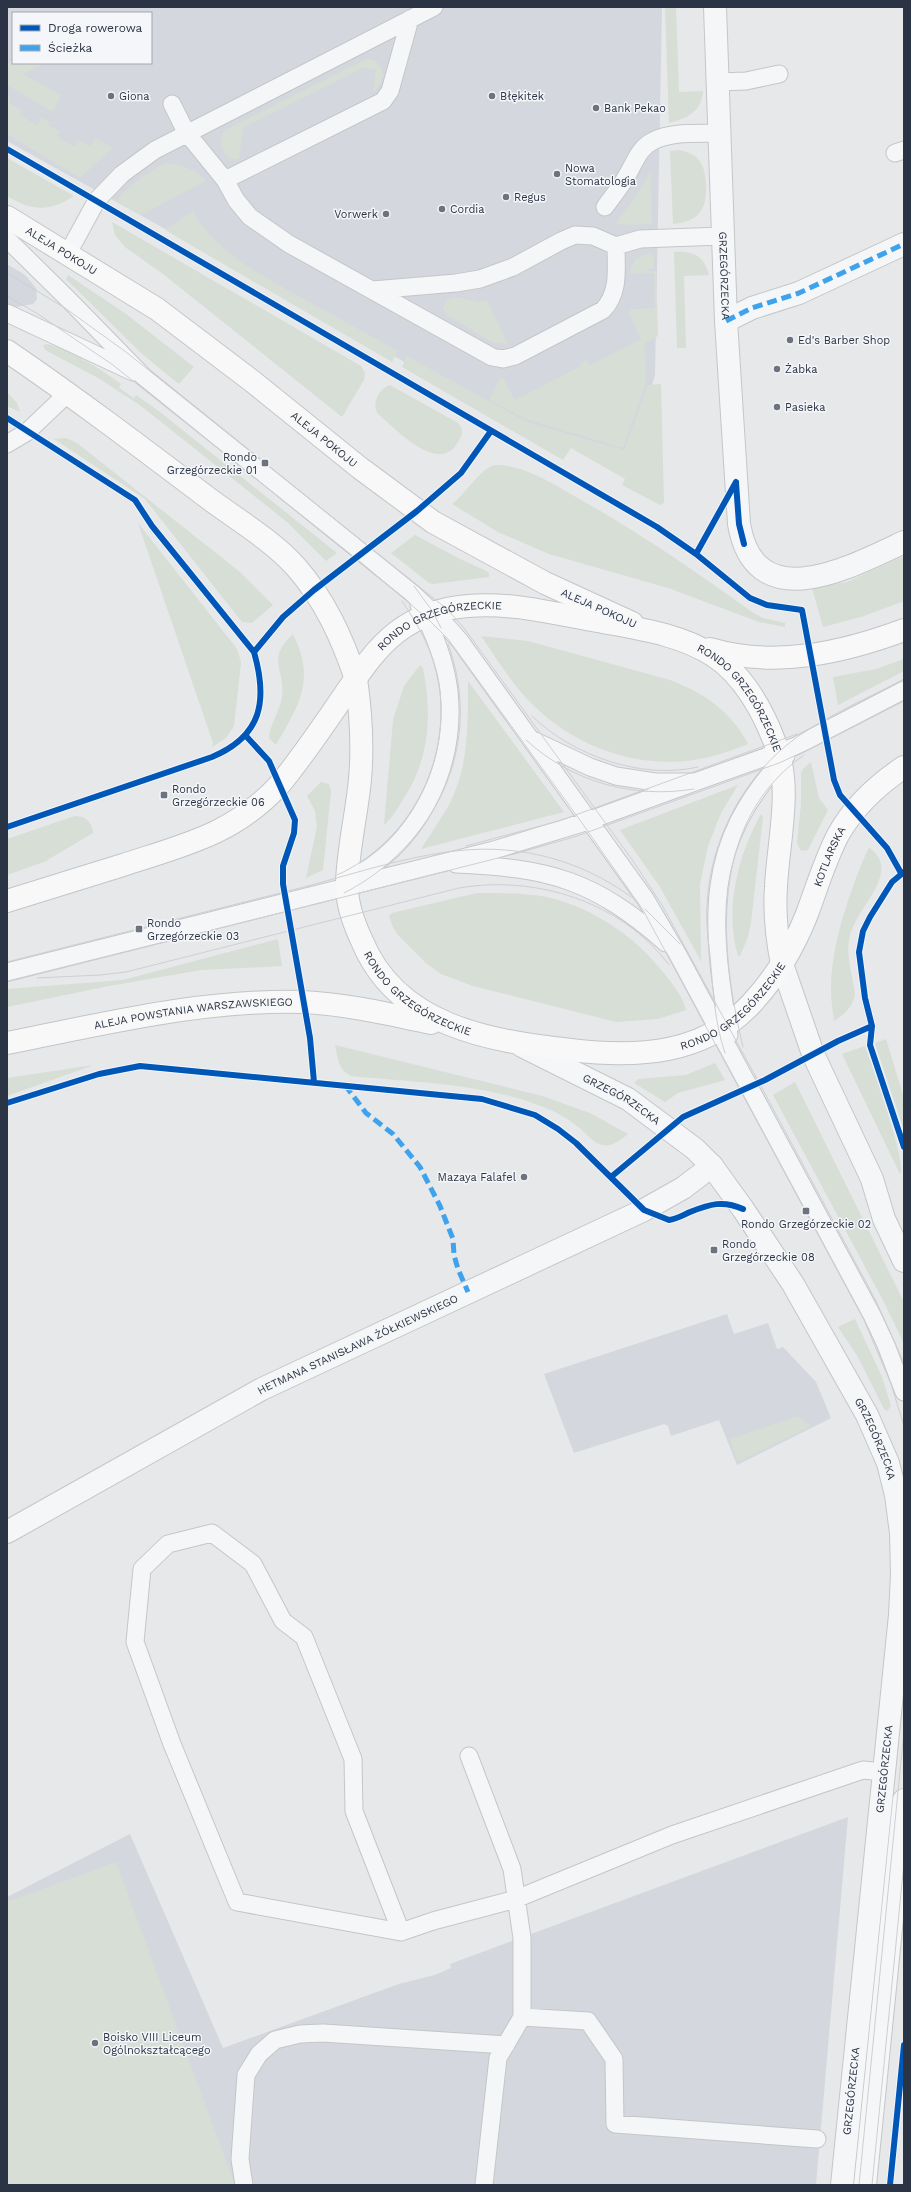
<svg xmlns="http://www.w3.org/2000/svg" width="911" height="2192" font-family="'Work Sans',sans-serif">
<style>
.built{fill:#d4d7dd;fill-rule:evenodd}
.green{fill:#d6ded6}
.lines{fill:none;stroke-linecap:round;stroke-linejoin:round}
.service-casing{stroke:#c4c6c8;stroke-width:19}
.minor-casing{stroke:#c4c6c8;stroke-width:24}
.tertiary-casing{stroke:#c4c6c8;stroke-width:24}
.secondary-casing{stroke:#c4c6c8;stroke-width:24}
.primary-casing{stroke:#c2c5c8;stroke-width:24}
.service{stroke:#f5f6f7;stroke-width:17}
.minor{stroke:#f5f6f7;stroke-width:22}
.tertiary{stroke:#f5f6f7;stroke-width:22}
.secondary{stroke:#f8f8f8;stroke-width:22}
.primary{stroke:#f8f8f8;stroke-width:22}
.tram{stroke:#cecfd2;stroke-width:1}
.quiet{stroke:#3ea3ec;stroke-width:5;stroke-dasharray:10 5;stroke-linecap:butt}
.cycleway-casing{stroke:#f4f6f9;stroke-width:8}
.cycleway{stroke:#0057b8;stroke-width:6}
.poi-dot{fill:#6c737f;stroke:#f4f6f9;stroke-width:1.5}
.labels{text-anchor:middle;stroke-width:3;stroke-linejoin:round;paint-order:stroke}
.poi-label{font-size:11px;fill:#2b3445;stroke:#f4f6f9;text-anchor:start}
.street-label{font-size:11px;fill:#2b3445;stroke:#f4f6f9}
</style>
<rect width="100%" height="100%" fill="#e6e8ea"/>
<path class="built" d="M 7,7 L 662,7 L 655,375 L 629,459 L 525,429 L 7,141 ZM 13,13 L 151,13 L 151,63 L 13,63 Z
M 7,264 L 25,275 L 36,288 L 37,299 L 33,304 L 16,307 L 7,304 Z
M 727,1314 L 734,1334 L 768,1323 L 777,1349 L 783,1347 L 816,1382 L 831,1418 L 737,1465 L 719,1420 L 671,1436 L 668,1426 L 664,1424 L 574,1453 L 544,1374 Z
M 848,1817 L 816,2185 L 7,2185 L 7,1897 L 130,1834 L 223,2048 L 399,1984 L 435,1975 L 451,1968 L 450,1964 Z"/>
<path class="green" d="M 665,7 L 676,7 L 679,92 L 703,91 C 701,112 688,118 669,123 Z
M 13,59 L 13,63 L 45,63 L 23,74 L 61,95 L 53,112 L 7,85 L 7,62 Z
M 371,59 C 387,65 386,82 373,92 L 376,70 L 363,68 L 244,127 L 239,159 L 230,159 C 220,151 217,138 227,129 L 364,60 Z
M 7,95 L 11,97 L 9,103 L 22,110 L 19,115 L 37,125 L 41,118 L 50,122 L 48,125 L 60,131 L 57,137 L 75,147 L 78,140 L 90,146 L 95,138 L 113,148 L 80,178 L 7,134 Z
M 679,150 C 700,154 705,165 706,185 C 707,209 699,222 673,224 L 670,151 Z
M 7,158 L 74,196 C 49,212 32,211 7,196 Z
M 177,164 L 195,171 L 206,181 L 141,215 L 117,201 C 123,190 150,170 162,165 C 167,163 172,163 177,164 Z
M 651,171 L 652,224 L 623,225 L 616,223 L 634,199 Z
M 193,211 C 215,254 274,282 315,305 C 343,320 371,336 398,351 L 392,362 L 165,230 Z
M 112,222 L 361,366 L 365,373 L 364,380 L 342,417 L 163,274 L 125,247 L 115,235 Z
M 674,252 C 693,251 704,255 709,275 L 684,276 L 686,348 L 677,348 Z
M 648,253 L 654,254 L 654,269 L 643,271 L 656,271 L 658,336 L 645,343 L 646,384 L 623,448 L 528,420 L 489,400 L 500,378 L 503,378 L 515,400 L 581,366 L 580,364 L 587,360 L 590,365 L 641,339 L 629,314 L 631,309 L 655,308 L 654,273 L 629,274 L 635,260 Z
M 68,275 L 126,314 L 194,367 L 179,384 L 142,354 L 70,283 L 66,280 Z
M 456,297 L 479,302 L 487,300 L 508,344 L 494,343 L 448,316 L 443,308 L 447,300 Z
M 46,344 C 66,347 104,371 121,384 L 119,388 L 134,398 L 136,395 L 160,412 L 337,553 L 326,561 L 287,522 L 141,406 L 100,379 L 45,350 L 43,345 Z
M 407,356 L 527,422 L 624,450 L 648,385 L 661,384 L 664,503 L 660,505 L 622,485 L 625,479 L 571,448 L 563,460 L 402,367 Z
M 390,385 L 458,423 C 464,430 463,434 458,442 C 439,476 396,429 378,414 C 371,404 379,388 390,385 Z
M 7,392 L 17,403 L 20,412 L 7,406 Z
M 66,438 L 77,443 L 240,572 L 273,605 L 252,623 L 242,622 L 145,499 L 54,439 Z
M 494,465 C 523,464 551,483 576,497 C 637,531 695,571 752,612 L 763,618 L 785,623 L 785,627 L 759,622 L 668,588 L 549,554 L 498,532 L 452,504 C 467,493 477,472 494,465 Z
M 138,523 L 234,645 L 238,651 L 241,663 L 234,726 L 226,738 L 212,747 L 213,743 Z
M 415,535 L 458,558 L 486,571 L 489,573 L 489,577 L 433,584 L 429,583 L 391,553 Z
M 904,556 L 904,601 L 861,617 L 823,627 L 812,588 L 847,582 Z
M 293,634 C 316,680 299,705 276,745 L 269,738 C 270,724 280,711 282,697 C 286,669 265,660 293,634 Z
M 481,636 L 528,641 L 670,680 C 704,693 731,711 748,744 C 738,748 727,752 717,755 C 651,774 582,752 534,706 C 513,686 497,659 481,636 Z
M 904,659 L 904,671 L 838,705 L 833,677 L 876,669 Z
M 420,665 L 423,668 C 432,714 430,758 404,798 C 398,808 392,818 384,825 L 393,720 L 404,686 Z
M 468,681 L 564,812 L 421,849 C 430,835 440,820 449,805 C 469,767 468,723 468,681 Z
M 811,762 L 819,798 L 828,810 L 808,850 L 801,851 L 797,843 L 801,804 L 801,773 L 803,769 Z
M 321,782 L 329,784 L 331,791 L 323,870 L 306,878 L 317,827 L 315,811 L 307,796 Z
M 738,785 L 721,813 L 708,846 L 700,884 L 701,961 L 660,887 L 620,830 Z
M 761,814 L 763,817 L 751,922 L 748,937 L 740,956 L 738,956 C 724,910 738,855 761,814 Z
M 75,816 C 86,816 92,822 93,833 L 44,862 L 7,875 L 7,839 Z
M 869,847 C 874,852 880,857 881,864 C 885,888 852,915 849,940 C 846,957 853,977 855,995 C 852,1007 845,1014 834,1021 C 833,1011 831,1001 831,991 C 830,947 851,887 869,847 Z
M 477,893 C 498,893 520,893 541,896 C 587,904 633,934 662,971 C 671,982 683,996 686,1010 L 658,1019 L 616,1022 L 473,986 L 441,974 L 427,964 L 397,934 L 393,927 L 389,916 L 392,913 Z
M 278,939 L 282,966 L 201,970 L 109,986 L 7,1007 L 7,989 L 123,980 Z
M 886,1039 L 904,1098 L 904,1130 L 875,1043 Z
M 335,1045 L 542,1096 L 590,1113 L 628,1134 C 609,1149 602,1150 585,1133 C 576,1124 565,1117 555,1112 C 492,1083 419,1083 351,1076 C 338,1070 338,1058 335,1045 Z
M 865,1046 C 871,1064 908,1164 900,1174 L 842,1054 Z
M 715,1063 L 725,1080 L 678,1093 L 665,1102 L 634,1083 L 638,1079 L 686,1075 Z
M 94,1065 L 7,1096 L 7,1078 Z
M 795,1082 L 904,1302 L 904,1344 L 886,1306 L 773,1095 Z
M 855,1319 L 882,1377 L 891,1406 L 887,1411 L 884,1409 L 858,1357 L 838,1327 Z
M 798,1416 L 811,1426 L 738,1462 L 729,1439 Z
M 116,1862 L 235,2185 L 7,2185 L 7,1902 Z"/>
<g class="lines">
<defs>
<path id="service" d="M 718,82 L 746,81 L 779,74
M 172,104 L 186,132 L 225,180 L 236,200 L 250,217 L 289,244 L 492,357 L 503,359 L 515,356 L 603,310 C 620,292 616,268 616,246 L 640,239 L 722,236
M 895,153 L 904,150
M 225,180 L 383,101 L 390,91 L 410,19
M 605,207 C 612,197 620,188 626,177 C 634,165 638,148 653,141 C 672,131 699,134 719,133
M 7,239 L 68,299 L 144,377 L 412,593 L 444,623 L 460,641 L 646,900 L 677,953 L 872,1315 L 886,1345 L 904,1392
M 68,253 L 97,200 L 122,174 L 155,150 L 434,7
M 373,290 L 456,283 L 480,279 L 513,267 L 561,241 L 575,235 L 593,236 L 616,246
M 7,313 L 133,372
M 7,444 L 27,432 L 67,394
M 535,741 L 590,767 L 616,776 L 655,782 L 695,782 L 796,746 L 904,690
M 456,864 C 550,868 594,880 666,943
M 346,881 C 417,847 457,769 449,691 C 445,661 434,632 419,605
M 7,972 L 494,850 L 582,823 L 695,782
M 729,1035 C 711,923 701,845 786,756
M 469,1756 L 512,1869 L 522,1938 L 522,2017 L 498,2058 L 484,2185
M 401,1932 L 354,1811 L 353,1759 L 304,1637 L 283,1621 L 253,1564 L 212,1533 L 168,1544 L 142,1569 L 135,1642 L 172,1744 L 237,1902 L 401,1932 L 433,1921 L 516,1899 L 672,1835 L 863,1770 L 883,1772
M 522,2017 L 588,2021 L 614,2059 L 615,2124 L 817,2139
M 244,2185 L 240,2159 L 246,2075 L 259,2054 L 275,2040 L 300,2034 L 323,2033 L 506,2045"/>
<g id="minor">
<path id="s1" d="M 715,7 L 726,321 L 739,524 C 755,618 849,568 904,542"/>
<path d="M 726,321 L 752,308 L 799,293 L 904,244"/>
<path id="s2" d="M 7,1532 L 262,1389 L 644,1210 L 683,1188 L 712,1166"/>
</g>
<g id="tertiary">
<path d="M 782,964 L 813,1054 L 872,1179 L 884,1219 L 904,1261"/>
<path id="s3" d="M 522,1046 L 628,1099 L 695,1149 L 712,1166 L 743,1209 L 793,1284 L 867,1415 L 888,1463 L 896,1495 L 901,1533 L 902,1574 L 900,1615 L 842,2185"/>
<path d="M 865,2185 L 904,1800"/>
</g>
<g id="secondary">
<path id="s4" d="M 7,217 L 157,309 L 252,381 L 360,468 L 433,522 L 545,583 L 632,623"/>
<path d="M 7,351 C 76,398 142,448 208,498 C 236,519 273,541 296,567 C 325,600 342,638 356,679"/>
</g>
<g id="primary">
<path d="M 710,649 C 775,668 842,653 904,630"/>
<path id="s5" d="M 356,679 C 361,713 363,745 360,779 C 357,813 348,848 347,883 C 346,902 354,924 362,941 C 397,1026 489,1041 571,1050 C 637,1058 704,1055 752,1003 C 776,977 794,947 807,914 C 817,887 825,860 838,835 C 854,806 877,785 904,767"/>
<path id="s6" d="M 7,901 C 46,889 84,877 123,865 C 184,845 235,834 280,784 C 303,756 324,725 345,694 C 360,672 376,648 397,632 C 418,616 443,608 468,606 C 510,602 551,613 592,620 C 633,628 679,633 714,656 C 743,675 763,711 775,743 C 793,787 778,841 776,887 C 774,914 777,939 782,964"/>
<path id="s7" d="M 7,1043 C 104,1024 203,999 303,1002 C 346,1004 389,1014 431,1023"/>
</g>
</defs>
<use href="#service" class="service-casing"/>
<use href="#minor" class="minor-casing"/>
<use href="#tertiary" class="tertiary-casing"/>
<use href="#secondary" class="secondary-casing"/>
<use href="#primary" class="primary-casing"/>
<use href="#service" class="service"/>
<use href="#minor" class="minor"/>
<use href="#tertiary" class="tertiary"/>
<use href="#secondary" class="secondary"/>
<use href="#primary" class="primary"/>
<path class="tram" d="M 7,273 L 65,308 L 126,352 L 447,609 L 464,628 L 633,861 L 662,905 L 757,1079
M 7,296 L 38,314 L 113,365 L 363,564 L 429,620 L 448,639 L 582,823 L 643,910 L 864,1320 L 891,1384 L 904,1426
M 414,586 L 433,612 L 441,628
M 532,716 C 573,756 642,780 698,767
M 526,740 C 572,782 633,799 694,789
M 466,846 L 559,821 L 797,734
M 337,875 C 410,842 451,762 439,683 C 434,653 419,626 402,601
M 344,893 C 436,846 485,744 448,644
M 645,909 L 680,944
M 7,962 C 106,937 205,912 304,887 C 365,871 441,844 505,850 C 549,853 595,870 631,897
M 37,978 L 100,975 L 126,972 L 459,888 C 535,875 621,901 669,965
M 7,982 L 522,852 L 577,836 L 779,763 L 816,746 L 904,701
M 743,1047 C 719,947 708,822 804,755
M 725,1053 C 714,1021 713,987 710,955 C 708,939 706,922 707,906 C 710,839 744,774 800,735 C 833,713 870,697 904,679
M 755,1075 L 875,1299 L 904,1363
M 859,2185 L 904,1731
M 872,2185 L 904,1863"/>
<path class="quiet" d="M 726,321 L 752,308 L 799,293 L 904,244
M 345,1085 L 366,1113 L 393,1134 L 420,1167 L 440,1206 L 453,1239 L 454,1255 L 458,1269 L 468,1292"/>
<defs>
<path id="cycleway" d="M 7,149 L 657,527 L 696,554 L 750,598 L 767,605 L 802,610 L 834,780 L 840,795 L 887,848 L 901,873
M 7,418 L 135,500 L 152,526 L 254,652
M 736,483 L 739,524 L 744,544
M 696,554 L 736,482
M 246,736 L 269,761 L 295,820 L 294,833 L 283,866 L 283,884 L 310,1038 L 314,1082
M 7,827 L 212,757 C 262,736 268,701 254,652 L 283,617 L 314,590 L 417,511 L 461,473 L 491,431
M 904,872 L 892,882 L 870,917 L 863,931 L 859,952 L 865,998 L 872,1026 L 870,1045 L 904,1147
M 7,1103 L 99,1074 L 140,1066 L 482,1099 L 535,1115 L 558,1129 L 576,1143 L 644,1210 L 669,1220 C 677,1219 683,1215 690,1212 C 710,1204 723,1200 743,1209
M 611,1177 L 683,1117 L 765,1080 L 838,1041 L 872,1026
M 890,2185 L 904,2045"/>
</defs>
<use href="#cycleway" class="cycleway-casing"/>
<use href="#cycleway" class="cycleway"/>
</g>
<g class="poi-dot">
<circle cx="111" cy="96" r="4"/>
<circle cx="492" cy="96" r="4"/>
<circle cx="596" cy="108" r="4"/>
<circle cx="557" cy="174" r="4"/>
<circle cx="506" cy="197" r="4"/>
<circle cx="442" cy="209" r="4"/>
<circle cx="386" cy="214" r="4"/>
<circle cx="790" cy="340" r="4"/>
<circle cx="777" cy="369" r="4"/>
<circle cx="777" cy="407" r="4"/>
<rect x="261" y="459" width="8" height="8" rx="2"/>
<rect x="160" y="791" width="8" height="8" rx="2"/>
<rect x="135" y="925" width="8" height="8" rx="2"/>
<circle cx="524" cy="1177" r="4"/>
<rect x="802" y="1207" width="8" height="8" rx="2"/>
<rect x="710" y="1246" width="8" height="8" rx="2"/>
<circle cx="95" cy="2043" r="4"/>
</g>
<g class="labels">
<g class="poi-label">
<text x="119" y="100">Giona</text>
<text x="500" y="100">Błękitek</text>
<text x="604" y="112">Bank Pekao</text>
<text x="565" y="172">Nowa<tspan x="565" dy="13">Stomatologia</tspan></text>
<text x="514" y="201">Regus</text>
<text x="450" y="213">Cordia</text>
<text x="378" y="218" text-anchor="end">Vorwerk</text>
<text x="798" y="344">Ed's Barber Shop</text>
<text x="785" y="373">Żabka</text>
<text x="785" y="411">Pasieka</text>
<text x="257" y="461" text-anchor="end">Rondo<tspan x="257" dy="13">Grzegórzeckie 01</tspan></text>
<text x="172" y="793">Rondo<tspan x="172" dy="13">Grzegórzeckie 06</tspan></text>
<text x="147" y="927">Rondo<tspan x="147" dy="13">Grzegórzeckie 03</tspan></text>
<text x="516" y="1181" text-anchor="end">Mazaya Falafel</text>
<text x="806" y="1228" text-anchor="middle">Rondo Grzegórzeckie 02</text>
<text x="722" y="1248">Rondo<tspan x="722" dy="13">Grzegórzeckie 08</tspan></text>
<text x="103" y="2041">Boisko VIII Liceum<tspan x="103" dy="13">Ogólnokształcącego</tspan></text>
</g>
<g class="street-label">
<text dy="4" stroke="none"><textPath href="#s4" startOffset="64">ALEJA POKOJU</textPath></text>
<text dy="4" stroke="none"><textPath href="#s1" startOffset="269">GRZEGÓRZECKA</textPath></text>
<text dy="4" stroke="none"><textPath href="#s4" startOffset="388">ALEJA POKOJU</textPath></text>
<text transform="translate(599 608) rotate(24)" y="4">ALEJA POKOJU</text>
<text dy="4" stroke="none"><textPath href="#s6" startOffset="536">RONDO GRZEGÓRZECKIE</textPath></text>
<text dy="4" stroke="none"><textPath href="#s6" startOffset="872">RONDO GRZEGÓRZECKIE</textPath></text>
<text dy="4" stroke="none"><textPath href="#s5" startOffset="876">KOTLARSKA</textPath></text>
<text dy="4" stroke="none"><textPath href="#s5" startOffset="345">RONDO GRZEGÓRZECKIE</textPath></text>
<text dy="4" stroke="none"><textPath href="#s5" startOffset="692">RONDO GRZEGÓRZECKIE</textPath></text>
<text dy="4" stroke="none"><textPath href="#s7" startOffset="189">ALEJA POWSTANIA WARSZAWSKIEGO</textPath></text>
<text dy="4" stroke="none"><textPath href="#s3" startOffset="113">GRZEGÓRZECKA</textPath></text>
<text dy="4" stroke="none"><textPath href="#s2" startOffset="398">HETMANA STANISŁAWA ŻÓŁKIEWSKIEGO</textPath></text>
<text dy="4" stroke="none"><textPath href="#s3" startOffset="545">GRZEGÓRZECKA</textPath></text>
<text transform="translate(884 1769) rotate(-84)" y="4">GRZEGÓRZECKA</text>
<text transform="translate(851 2091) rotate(-84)" y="4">GRZEGÓRZECKA</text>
</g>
</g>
<rect width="911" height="2192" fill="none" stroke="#2b3445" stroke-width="16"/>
<rect x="12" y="12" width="140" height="52" fill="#f4f6f9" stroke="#a4a8b1"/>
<rect x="20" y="25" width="20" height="6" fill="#0057b8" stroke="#a4a8b1"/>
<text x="48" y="32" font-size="12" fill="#2b3445">Droga rowerowa</text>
<rect x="20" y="45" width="20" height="6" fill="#3ea3ec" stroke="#a4a8b1"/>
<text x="48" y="52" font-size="12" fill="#2b3445">Ścieżka</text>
</svg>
